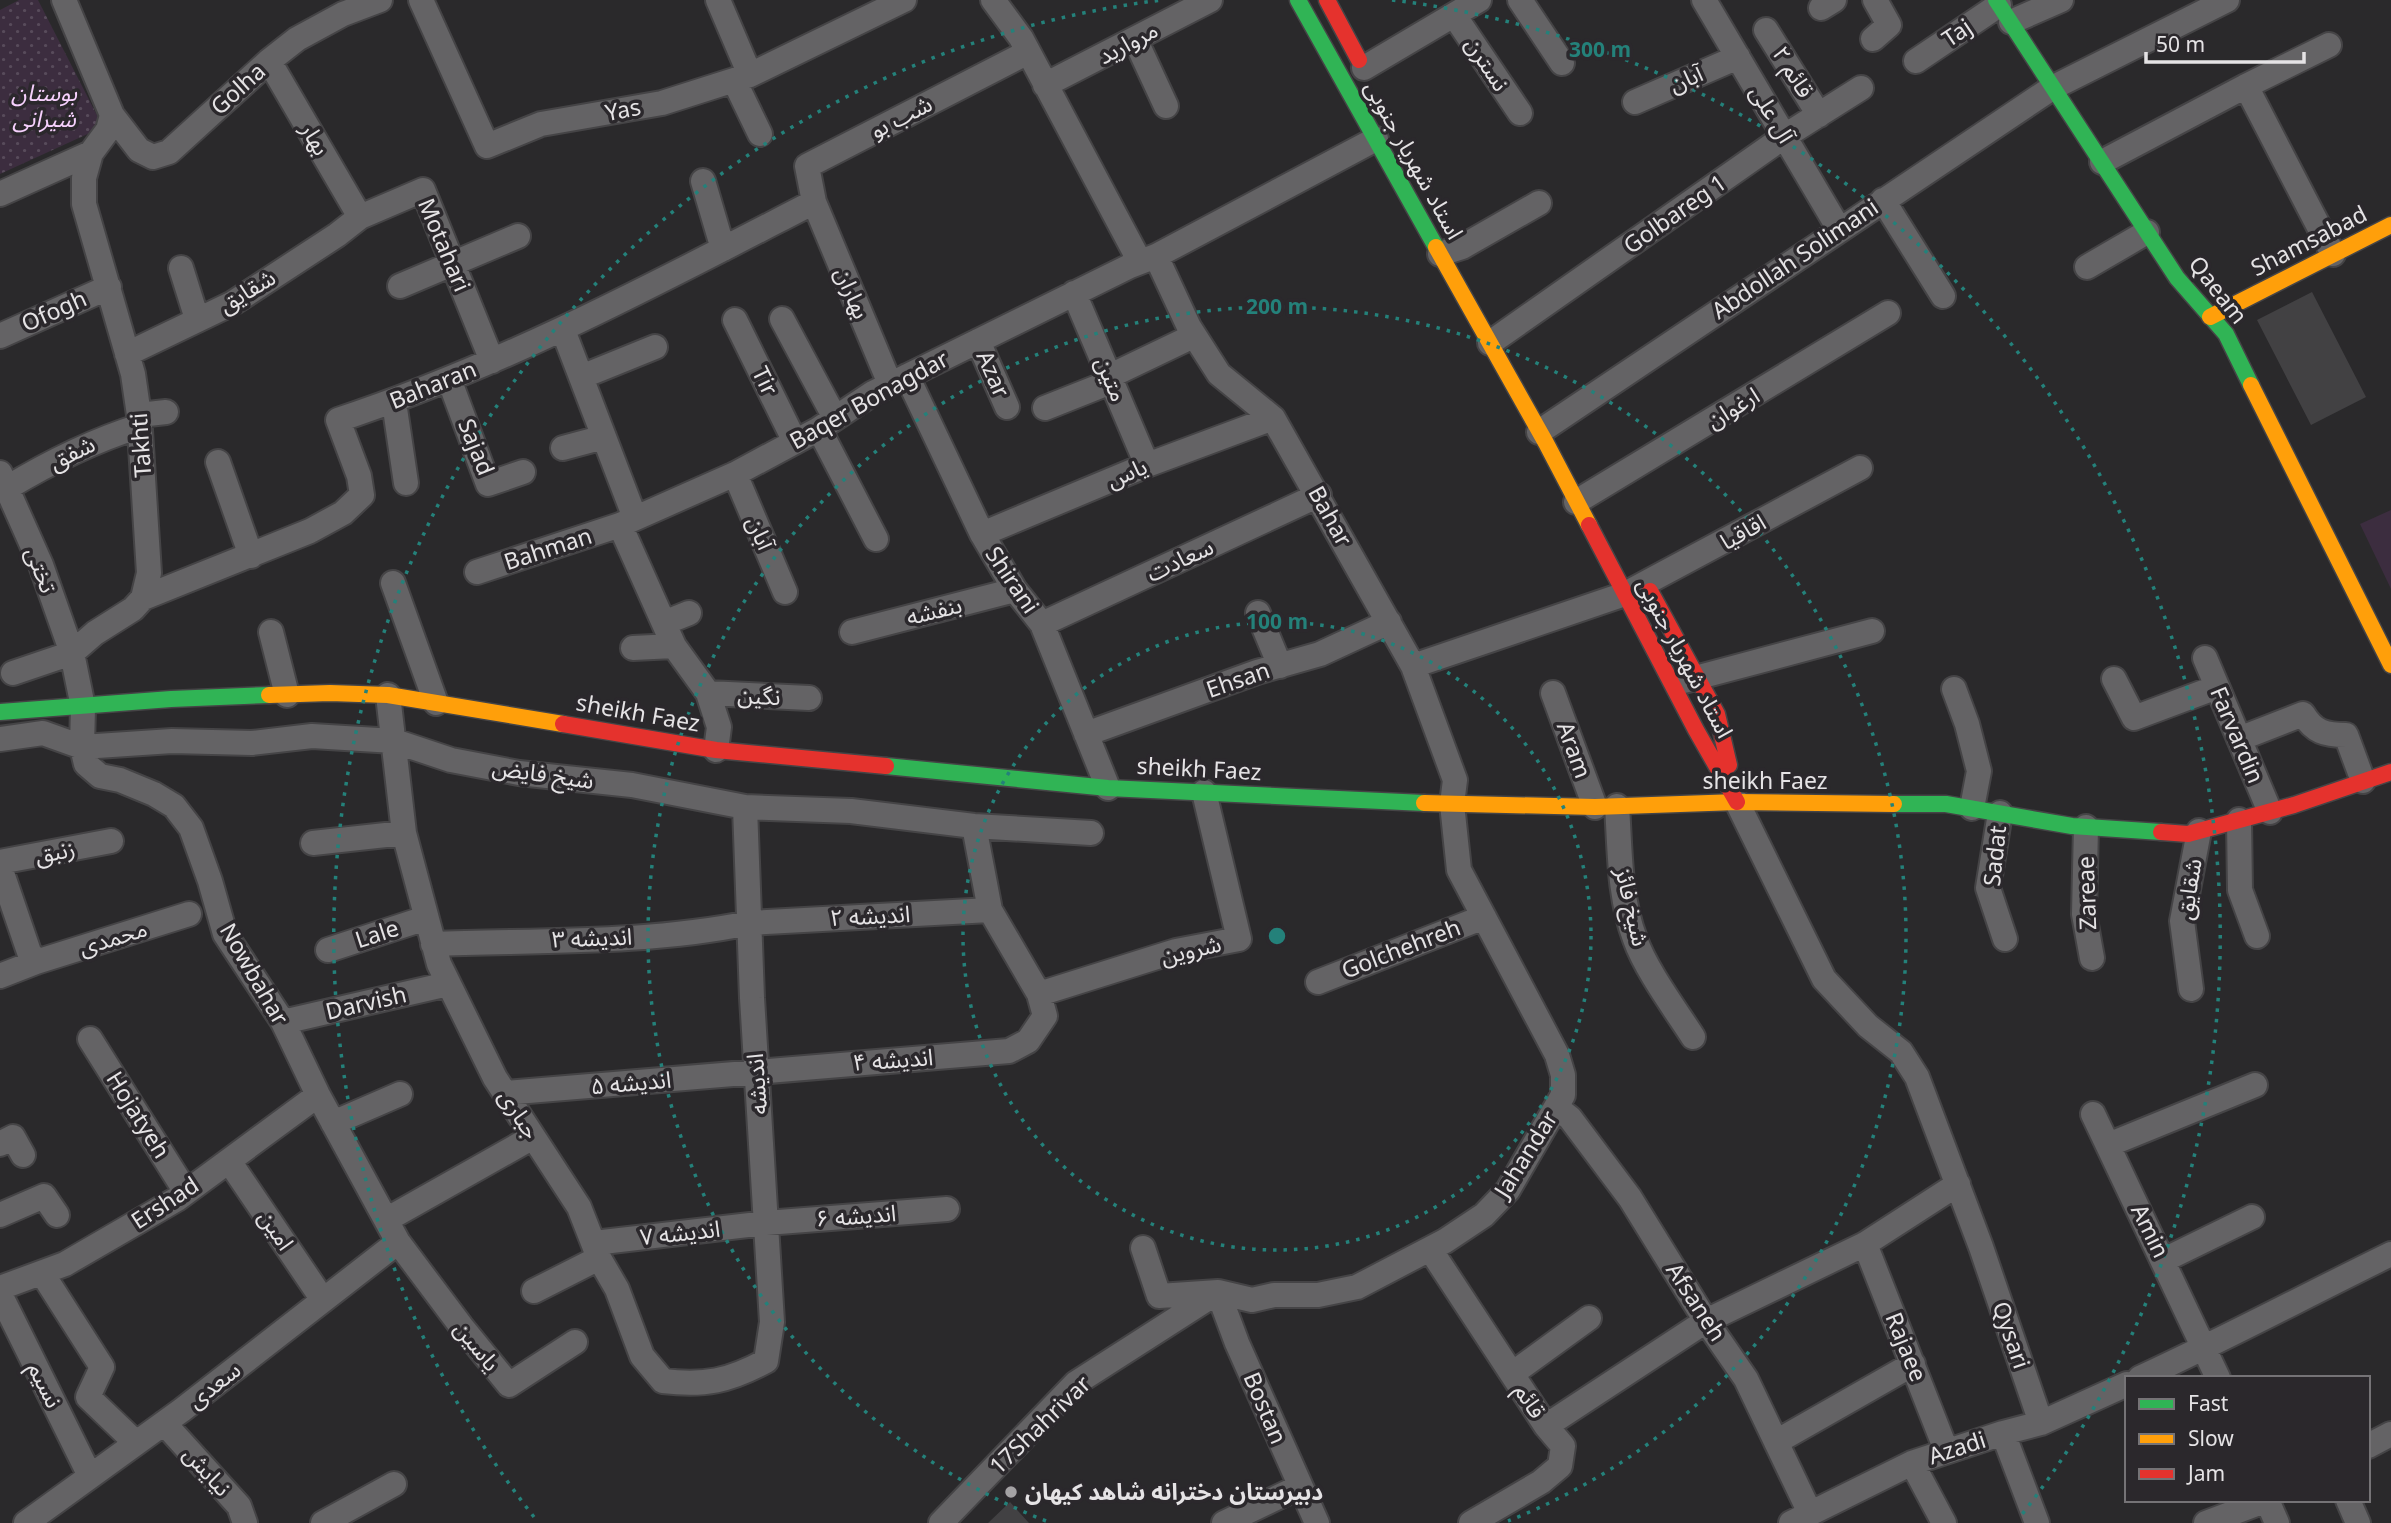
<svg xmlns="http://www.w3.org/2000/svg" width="2391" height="1523" font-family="Georgia,'Noto Sans Arabic',serif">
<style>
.grass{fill:#3c2d3f}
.park{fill:url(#park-dots)}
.building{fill:#424143}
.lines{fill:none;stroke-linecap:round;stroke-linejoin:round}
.street-casing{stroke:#454446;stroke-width:28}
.fast-casing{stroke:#454446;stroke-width:19}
.slow-casing{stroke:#454446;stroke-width:19}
.jam-casing{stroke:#454446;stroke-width:19}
.street{stroke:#646365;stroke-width:24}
.fast{stroke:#30b455;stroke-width:16}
.slow{stroke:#ff9f0a;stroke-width:16}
.jam{stroke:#e5322d;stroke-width:16}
.ring{fill:none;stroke:#24817a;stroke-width:3.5;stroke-dasharray:3.5 7}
.poi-dot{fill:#a4a2a4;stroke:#2b282c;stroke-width:2.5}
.labels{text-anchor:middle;stroke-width:7;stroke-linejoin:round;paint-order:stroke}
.street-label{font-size:23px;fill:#e5e3e5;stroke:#2b282c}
.park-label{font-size:23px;font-style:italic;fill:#f6d1fd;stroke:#2b282c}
.poi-label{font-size:23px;font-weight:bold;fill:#e5e3e5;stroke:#2b282c;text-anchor:start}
.centre{fill:#24817a;stroke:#2b282c;stroke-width:3.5}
.ring-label{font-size:21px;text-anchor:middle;font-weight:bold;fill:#24817a;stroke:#2b282c;stroke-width:7;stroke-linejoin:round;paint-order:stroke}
</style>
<defs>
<pattern id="park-dots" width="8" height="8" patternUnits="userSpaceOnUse" patternTransform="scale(1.75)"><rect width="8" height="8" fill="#3c2d3f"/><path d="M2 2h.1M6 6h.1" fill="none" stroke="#584b5b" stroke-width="1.8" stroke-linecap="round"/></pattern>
</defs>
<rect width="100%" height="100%" fill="#2a292b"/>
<path class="grass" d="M 2391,510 L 2391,589 L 2360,524 Z"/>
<path class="park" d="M 19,0 L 38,0 L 103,127 L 0,174 L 0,10 Z"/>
<path class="building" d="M 2312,292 L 2366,397 L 2311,425 L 2257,320 Z
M 1010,1502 L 1029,1523 L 988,1523 Z"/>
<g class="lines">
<defs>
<path id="street" d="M 64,0 L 112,115 L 108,130 L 91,153 L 84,178 L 84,204 L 133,374 L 139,415 L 149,573 L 143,598 L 133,609 L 95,633 L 72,653 L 83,707 L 82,747 L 86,764 L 100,776 L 120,780 L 154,794 L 174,806 L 191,828 L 210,881 L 225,934 L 283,1022 L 318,1095 L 398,1242 L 461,1326 L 509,1385 L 575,1342
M 421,0 L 487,146 L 541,124 L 662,103 L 750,75 L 904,0
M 718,0 L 750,75
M 993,0 L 1021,38 L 1140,262
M 1520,0 L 1562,63
M 1704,0 L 1839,229
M 1821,8 L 1834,0
M 1454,15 L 1520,113
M 2011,22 L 2061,0
M 1766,30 L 1819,115
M 1135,39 L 1166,106
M 1873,39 L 1889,25 L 1875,0
M 269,61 L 360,217
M 1916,61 L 1999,5
M 1364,68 L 1479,0
M 734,80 L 760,134
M 1045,85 L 1210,0
M 2246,86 L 2333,254
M 1635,102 L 1738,57
M 112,115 L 139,150 L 153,157 L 169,152 L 269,61 L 297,39 L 343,14 L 380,0
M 2102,162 L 2246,86 L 2329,45
M 703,181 L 723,249
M 0,194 L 91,153
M 1883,200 L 1943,296
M 1440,254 L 1462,247 L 1539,203
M 2087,267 L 2147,232
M 181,268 L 197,319
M 400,286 L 518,236
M 1074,293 L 1147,465
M 782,319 L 835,418
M 735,320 L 795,442
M 563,330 L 635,518
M 0,336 L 109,287
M 978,341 L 1007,407
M 1490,343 L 1785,136 L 1861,88
M 127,354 L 233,303 L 337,235 L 360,217 L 423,190 L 492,361
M 907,376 L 982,534 L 1015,590 L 1042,624 L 1108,788
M 1110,376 L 1183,341
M 581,377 L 655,347
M 449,379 L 488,484 L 523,472
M 890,384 L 814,202 L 807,166 L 1028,52
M 394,402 L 406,483
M 1045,408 L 1113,381
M 139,415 L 166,412
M 819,429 L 876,539
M 1539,432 L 2052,88 L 2227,0
M 563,448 L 604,437
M 218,462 L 251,556
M 0,473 L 41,565 L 72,653 L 13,673
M 735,474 L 785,592
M 7,488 C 50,462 92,441 140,426
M 1576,502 L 1888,313
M 620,525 L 674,646 L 708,693 L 719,727 L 716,750
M 982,534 L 1147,465 L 1273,418
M 477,572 L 620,525 L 735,474 L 819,429 L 873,393 L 1130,266 L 1156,256 L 1376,139
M 393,583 L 436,703
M 143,598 L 310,531 L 343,513 L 362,495 L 359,476 L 338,420 C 504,365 659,282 814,202
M 1258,613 L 1280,666
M 664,623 L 689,613
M 1042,624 L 1319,495
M 271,632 L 287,695
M 852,632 L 1015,590
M 633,648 L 674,646
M 2205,658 L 2270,812
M 1413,666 L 1625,594 L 1860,468
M 2114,679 L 2134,718 L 2217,687
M 1684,681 L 1872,631
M 1954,689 L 1967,724 L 1979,771 L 1972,808
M 708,693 L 809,698
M 1553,693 L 1595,807
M 388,695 L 404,833 L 439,964 L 495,1078 L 579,1207 L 599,1258 L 617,1289 L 642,1356 L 663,1381 C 705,1386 729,1381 766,1361 L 772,1322 L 752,998 L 745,807
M 1086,734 L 1257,672 L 1320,654 L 1389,622
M 0,739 L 43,733 L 82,747 L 172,741 L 252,743 L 312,736 L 394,741 L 451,760 L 519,773 L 632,785 L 745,807 L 851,811 L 974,826 L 1091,833
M 2239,739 L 2303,714 C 2314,732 2325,735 2346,735 L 2363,781
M 1737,802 L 1824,979 L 1868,1026 L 1901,1052 L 1917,1077 L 1981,1247 L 2041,1423
M 1617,806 C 1620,850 1619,897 1635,939 C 1646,970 1675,1009 1693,1037
M 2000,813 L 1988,888 L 2005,939
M 2239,820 L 2240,890 L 2257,936
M 2086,827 L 2084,914 L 2092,958
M 313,843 L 404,833
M 0,862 L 111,841
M 0,867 L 29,952 L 36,962
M 433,944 C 537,940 648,944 749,923 L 990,910
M 328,950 L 426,918
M 0,976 L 36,962 L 189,914
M 1318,982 L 1484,917
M 2191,989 L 2182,921 L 2199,831
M 1039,994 L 1176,951 L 1239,939 L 1204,792
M 283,1022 L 448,984
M 90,1039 L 186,1192
M 505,1093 L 1009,1051 L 1028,1041 L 1045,1016 L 1039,994 L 990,910 L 974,826
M 1556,1107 L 1570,1118 L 1630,1198 L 1706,1321 L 1746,1379 L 1810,1513
M 2093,1114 L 2218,1378
M 333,1123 L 400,1094
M 0,1144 L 13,1137 L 23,1155
M 2108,1145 L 2255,1085
M 229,1161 L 323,1300
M 0,1215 L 44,1196 L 57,1215
M 386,1220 L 533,1137
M 594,1243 L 766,1223 L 947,1209
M 1865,1244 L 1946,1450
M 1143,1248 L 1159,1296 L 1218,1292 L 1252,1300 L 1274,1295 L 1318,1295 L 1357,1287 L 1445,1241 L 1484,1215 L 1508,1190 L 1563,1095 L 1563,1075 L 1557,1055 L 1459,870 L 1452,804 L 1455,780 L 1413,666 L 1273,418 L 1219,374 L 1189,327 L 1156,256
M 1430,1249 L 1546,1426 L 1563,1446 L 1560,1466 L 1541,1482 L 1471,1523
M 2164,1260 L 2252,1217
M 42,1273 L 102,1367 L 88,1397 L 136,1443
M 0,1288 L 65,1264 L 177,1199 L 318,1095
M 534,1291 L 599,1258
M 0,1294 L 90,1476
M 1512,1374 L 1589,1318
M 2140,1378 C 2225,1339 2307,1295 2391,1254
M 164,1423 L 239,1506 L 245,1523
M 1546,1426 L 1706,1321 L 1865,1244 L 1958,1184
M 2003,1433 L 2037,1523
M 1776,1442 L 1913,1364
M 2368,1446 L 2391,1434
M 1912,1463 L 1944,1523
M 2267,1500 L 2277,1523
M 2348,1500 L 2358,1523
M 26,1523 L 182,1410 L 398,1242
M 323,1523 L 394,1484
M 941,1523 L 1076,1383 L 1218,1292 L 1237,1343 L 1317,1523
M 1224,1523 L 1299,1487
M 1791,1523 L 1912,1463 L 2003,1433 L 2041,1423 L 2127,1384
M 2206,1523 L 2267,1500"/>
<path id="fast" d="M 1298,0 L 1436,247
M 1996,0 L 2177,278 L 2226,334 L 2251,385
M 0,712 L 171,699 L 269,695
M 886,766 L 1108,788 L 1424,803
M 1894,804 L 1946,804 L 2072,826 L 2161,832"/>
<path id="slow" d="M 1436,247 L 1546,443 L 1589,525
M 2210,317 L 2391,225
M 2251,385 L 2391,665
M 269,695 L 330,693 L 388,695 L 563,724
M 1424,803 L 1595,807 L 1737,802 L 1894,804"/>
<path id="jam" d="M 1327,0 L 1359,60
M 1589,525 L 1696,730 L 1737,802
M 1650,591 L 1717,714 L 1729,765
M 563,724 L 716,750 L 886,766
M 2161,832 L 2188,834 L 2294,805 L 2391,772"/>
</defs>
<use href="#street" class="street-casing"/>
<use href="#fast" class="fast-casing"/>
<use href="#slow" class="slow-casing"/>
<use href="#jam" class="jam-casing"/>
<use href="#street" class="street"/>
<use href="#fast" class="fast"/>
<use href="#slow" class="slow"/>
<use href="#jam" class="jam"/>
</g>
<g class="ring">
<circle cx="1277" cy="936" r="314"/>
<path d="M1046 1521A629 629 0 1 1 1508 1521"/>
<path d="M534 1517A943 943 0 0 1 1162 0M1392 0A943 943 0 0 1 2020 1517"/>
</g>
<circle class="poi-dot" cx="1011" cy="1492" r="7"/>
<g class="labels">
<g class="street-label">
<text transform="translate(1957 33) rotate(-34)" y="8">Taj</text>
<text transform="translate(1128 43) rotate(-28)" y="8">مروارید</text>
<text transform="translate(1487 64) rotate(57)" y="8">نسترن</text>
<text transform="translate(1793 72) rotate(58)" y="8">قائم ۲</text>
<text transform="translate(1686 79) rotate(-23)" y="8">آبان</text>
<text transform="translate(238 89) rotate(-42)" y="8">Golha</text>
<text transform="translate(623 110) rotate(-11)" y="8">Yas</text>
<text transform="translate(1772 114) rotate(59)" y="8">آل علی</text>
<text transform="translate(901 117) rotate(-27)" y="8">شب بو</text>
<text transform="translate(315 139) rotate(60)" y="8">بهار</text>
<text transform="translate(1414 160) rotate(61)" y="8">استاد شهریار جنوبی</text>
<text transform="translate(1675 214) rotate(-35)" y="8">Golbareg 1</text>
<text transform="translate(2309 241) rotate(-27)" y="8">Shamsabad</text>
<text transform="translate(444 245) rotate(67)" y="8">Motahari</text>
<text transform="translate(1795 259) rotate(-34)" y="8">Abdollah Solimani</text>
<text transform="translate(2218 290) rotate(52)" y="8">Qaeam</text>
<text transform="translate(247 291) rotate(-31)" y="8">شقایق</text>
<text transform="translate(852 293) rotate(67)" y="8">بهاران</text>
<text transform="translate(54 311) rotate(-24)" y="8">Ofogh</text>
<text transform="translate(993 374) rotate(66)" y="8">Azar</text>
<text transform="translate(1111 379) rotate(67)" y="8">متین</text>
<text transform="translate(765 381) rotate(64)" y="8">Tir</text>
<text transform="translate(433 385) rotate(-22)" y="8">Baharan</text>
<text transform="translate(869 400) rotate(-29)" y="8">Baqer Bonagdar</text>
<text transform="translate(1733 408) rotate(-31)" y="8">ارغوان</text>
<text transform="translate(141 445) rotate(-94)" y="8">Takhti</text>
<text transform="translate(476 447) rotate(68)" y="8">Sajad</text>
<text transform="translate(72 453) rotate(-26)" y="8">شفق</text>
<text transform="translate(1127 473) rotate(-23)" y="8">یاس</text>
<text transform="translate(1330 516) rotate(61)" y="8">Bahar</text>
<text transform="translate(1743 532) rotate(-29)" y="8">اقاقیا</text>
<text transform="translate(760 533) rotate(67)" y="8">آبان</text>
<text transform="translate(548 549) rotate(-18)" y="8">Bahman</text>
<text transform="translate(1180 560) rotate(-25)" y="8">سعادت</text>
<text transform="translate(41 570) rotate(69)" y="8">تختی</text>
<text transform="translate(1012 580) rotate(56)" y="8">Shirani</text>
<text transform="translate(934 611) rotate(-14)" y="8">بنفشه</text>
<text transform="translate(1685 658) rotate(62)" y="8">استاد شهریار جنوبی</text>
<text transform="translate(1238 680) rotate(-19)" y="8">Ehsan</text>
<text transform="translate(759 696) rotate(3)" y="8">نگین</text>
<text transform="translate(638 713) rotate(10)" y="8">sheikh Faez</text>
<text transform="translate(2237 735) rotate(67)" y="8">Farvardin</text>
<text transform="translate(1574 750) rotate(70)" y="8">Aram</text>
<text transform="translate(1199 769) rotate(3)" y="8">sheikh Faez</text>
<text transform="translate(543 774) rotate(8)" y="8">شیخ فایض</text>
<text x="1765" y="789">sheikh Faez</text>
<text transform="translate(55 852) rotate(-11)" y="8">زنبق</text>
<text transform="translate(1995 856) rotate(-84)" y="8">Sadat</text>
<text transform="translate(2189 889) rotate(-81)" y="8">شقایق</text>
<text transform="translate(2087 893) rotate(-92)" y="8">Zareae</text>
<text transform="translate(1632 907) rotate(77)" y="8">شیخ فائز</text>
<text transform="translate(870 916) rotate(-3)" y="8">اندیشه ۲</text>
<text transform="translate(377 934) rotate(-18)" y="8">Lale</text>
<text transform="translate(113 938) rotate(-17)" y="8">محمدی</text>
<text transform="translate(592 938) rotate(-2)" y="8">اندیشه ۳</text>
<text transform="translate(1401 949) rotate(-21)" y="8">Golchehreh</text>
<text transform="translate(1191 950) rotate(-13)" y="8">شروین</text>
<text transform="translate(254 974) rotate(60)" y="8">Nowbahar</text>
<text transform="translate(366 1003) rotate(-13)" y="8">Darvish</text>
<text transform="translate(893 1060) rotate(-4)" y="8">اندیشه ۴</text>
<text transform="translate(631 1083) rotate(-5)" y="8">اندیشه ۵</text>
<text transform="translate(757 1084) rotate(-94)" y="8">اندیشه</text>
<text transform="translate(519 1114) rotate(57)" y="8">جباری</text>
<text transform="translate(138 1115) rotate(58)" y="8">Hojatyeh</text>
<text transform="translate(1526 1154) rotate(-58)" y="8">Jahandar</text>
<text transform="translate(165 1203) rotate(-33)" y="8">Ershad</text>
<text transform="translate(856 1216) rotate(-4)" y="8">اندیشه ۶</text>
<text transform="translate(276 1230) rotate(56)" y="8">امین</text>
<text transform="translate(2150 1231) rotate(64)" y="8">Amin</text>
<text transform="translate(680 1233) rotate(-6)" y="8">اندیشه ۷</text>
<text transform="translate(1696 1302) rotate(57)" y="8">Afsaneh</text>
<text transform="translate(2011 1335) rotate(71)" y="8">Qysari</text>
<text transform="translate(477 1346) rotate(51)" y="8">یاسین</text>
<text transform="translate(1906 1347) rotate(68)" y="8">Rajaee</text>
<text transform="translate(45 1385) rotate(64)" y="8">نسیم</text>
<text transform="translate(214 1385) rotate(-38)" y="8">سعدی</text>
<text transform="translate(1530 1401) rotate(57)" y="8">قائم</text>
<text transform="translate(1265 1408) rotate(67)" y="8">Bostan</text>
<text transform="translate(1040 1425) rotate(-44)" y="8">17Shahrivar</text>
<text transform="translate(1957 1448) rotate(-18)" y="8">Azadi</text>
<text transform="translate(207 1471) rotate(48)" y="8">نیایش</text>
</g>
<g class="park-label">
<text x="44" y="101">بوستان<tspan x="44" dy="26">شیرانی</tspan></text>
</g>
<g class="poi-label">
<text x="1025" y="1500">دبیرستان دخترانه شاهد کیهان</text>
</g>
</g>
<circle cx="1277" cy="936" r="10" class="centre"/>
<g class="ring-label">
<text x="1600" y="57">300 m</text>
<text x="1277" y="314">200 m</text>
<text x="1277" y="629">100 m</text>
</g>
<rect x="2125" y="1376" width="245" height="126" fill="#2b282c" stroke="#757376" stroke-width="2"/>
<rect x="2139" y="1399" width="35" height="10" fill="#30b455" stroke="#757376" stroke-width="2"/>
<text x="2188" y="1411" font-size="21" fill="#e5e3e5">Fast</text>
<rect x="2139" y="1434" width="35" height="10" fill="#ff9f0a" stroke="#757376" stroke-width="2"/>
<text x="2188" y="1446" font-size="21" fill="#e5e3e5">Slow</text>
<rect x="2139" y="1469" width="35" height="10" fill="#e5322d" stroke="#757376" stroke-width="2"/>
<text x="2188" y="1481" font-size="21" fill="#e5e3e5">Jam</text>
<path d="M2146 52v10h158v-10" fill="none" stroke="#e5e3e5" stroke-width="3.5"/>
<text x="2156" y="52" font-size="21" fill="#e5e3e5" stroke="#2b282c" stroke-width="5" paint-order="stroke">50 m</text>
</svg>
